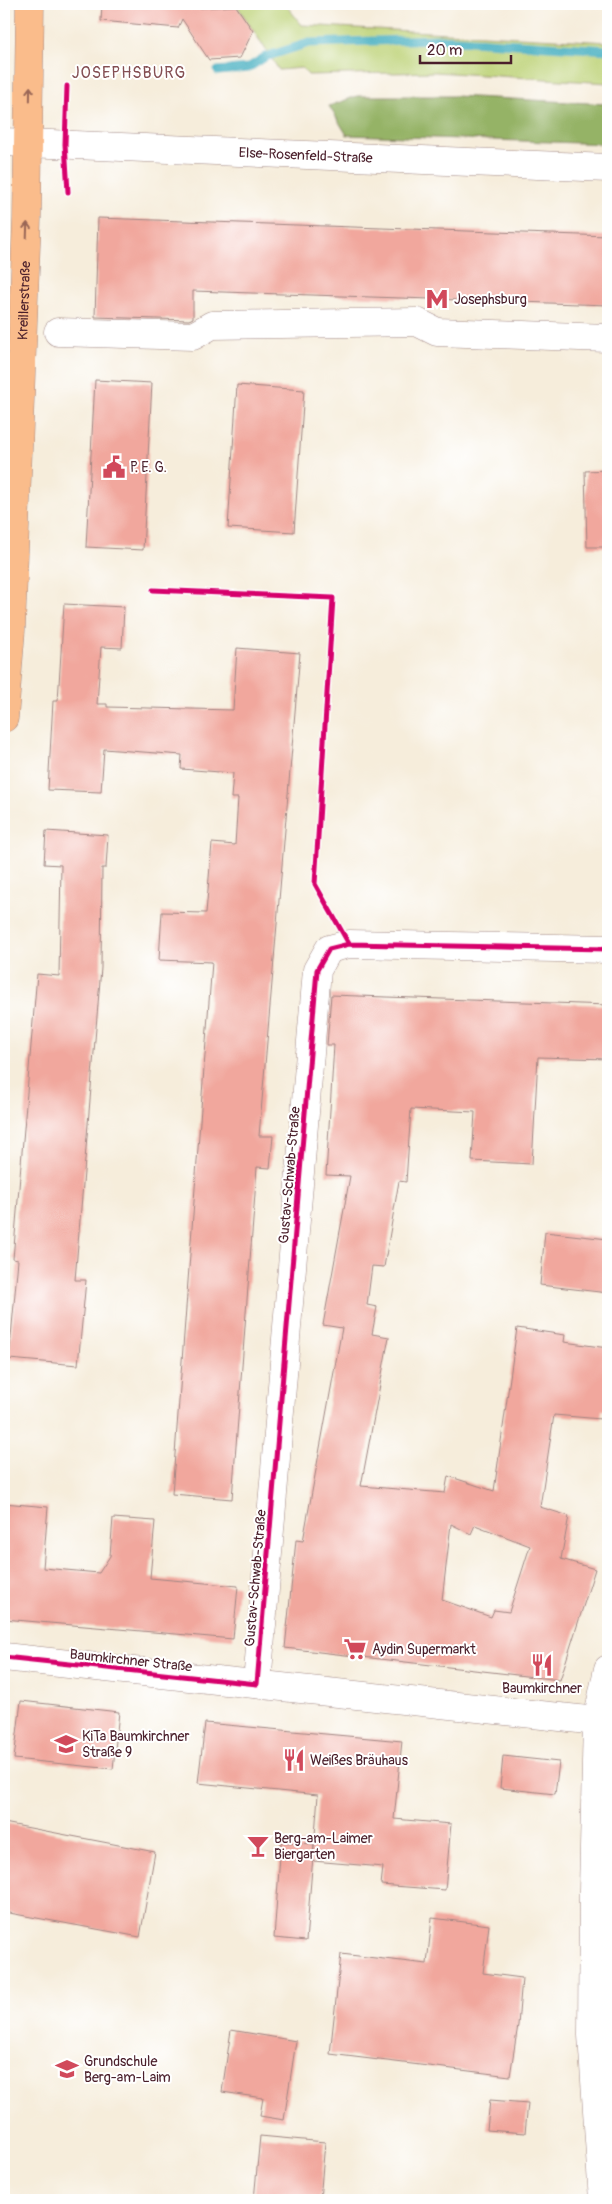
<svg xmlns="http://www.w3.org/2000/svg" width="612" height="2204" font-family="Pangolin,sans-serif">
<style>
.green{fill:#bcd175;stroke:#837850}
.forest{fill:#95b366;stroke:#706948}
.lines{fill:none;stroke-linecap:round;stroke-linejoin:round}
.stream{stroke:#3eabbd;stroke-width:9}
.building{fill:#f1a79d;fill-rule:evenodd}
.minor-casing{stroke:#a08683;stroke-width:29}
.major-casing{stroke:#a08683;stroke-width:29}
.minor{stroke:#fff;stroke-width:28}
.major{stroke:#fabc8b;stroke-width:28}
.cycleway-casing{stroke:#fff;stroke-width:8}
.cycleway{stroke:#d6006c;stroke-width:5}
.oneway{stroke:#996656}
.labels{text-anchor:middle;stroke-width:4;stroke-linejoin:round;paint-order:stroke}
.street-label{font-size:14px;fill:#4a1f2b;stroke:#fff}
.poi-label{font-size:14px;fill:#4a1f2b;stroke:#fff;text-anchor:start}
.quarter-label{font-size:16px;letter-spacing:1px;fill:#844f53;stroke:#fff}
</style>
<rect width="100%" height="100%" fill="#fff"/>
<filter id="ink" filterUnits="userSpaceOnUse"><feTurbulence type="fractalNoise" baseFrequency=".02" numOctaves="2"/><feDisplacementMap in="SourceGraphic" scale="10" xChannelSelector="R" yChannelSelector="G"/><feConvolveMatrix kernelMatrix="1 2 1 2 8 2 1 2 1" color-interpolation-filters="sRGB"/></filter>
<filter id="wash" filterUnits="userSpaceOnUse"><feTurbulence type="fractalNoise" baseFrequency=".0096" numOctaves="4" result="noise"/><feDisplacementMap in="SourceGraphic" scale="20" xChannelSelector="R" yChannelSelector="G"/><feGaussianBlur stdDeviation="1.12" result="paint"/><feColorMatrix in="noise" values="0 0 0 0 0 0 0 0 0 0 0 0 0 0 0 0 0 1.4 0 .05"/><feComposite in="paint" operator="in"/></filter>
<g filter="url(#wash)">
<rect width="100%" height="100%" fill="#f6eddb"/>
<path class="green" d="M 236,4 L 285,4 L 302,25 L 608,42 L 608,83 L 435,72 L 308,75 L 302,68 L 279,70 Z"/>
<path class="forest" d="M 357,96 L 455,96 L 608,104 L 608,144 L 347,135 L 329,106 Z"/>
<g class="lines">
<path class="stream" d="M 218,71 L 248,68 L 265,57 L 309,43 L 440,39 L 608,50"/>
</g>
<g id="blocks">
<path class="building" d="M 102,4 L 188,4 L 186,9 L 236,6 L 253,31 L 240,58 L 209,60 L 182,19 L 178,28 L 101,21 Z
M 98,218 L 608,236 L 608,305 L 193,291 L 193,318 L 189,320 L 95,317 Z
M 95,380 L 152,383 L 143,550 L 86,547 Z
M 237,385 L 304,390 L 294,532 L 228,528 Z
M 608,470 L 608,547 L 587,547 L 585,471 Z
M 64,604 L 124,607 L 122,648 L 101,647 L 97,704 L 107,704 L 107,707 L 233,710 L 237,648 L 300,653 L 259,1136 L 273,1136 L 270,1168 L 257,1167 L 232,1499 L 172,1494 L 212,962 L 159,960 L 162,912 L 206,913 L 212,843 L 235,845 L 238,798 L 231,798 L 233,773 L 181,769 L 182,755 L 104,749 L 101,792 L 48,790 L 53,701 L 58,701 Z
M 46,831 L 108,835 L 106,868 L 102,868 L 101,968 L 75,1280 L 86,1280 L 78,1365 L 9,1359 L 18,1260 L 13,1259 L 37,974 L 59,976 L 61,865 L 44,864 Z
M 331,995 L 608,1005 L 608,1059 L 538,1057 L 532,1164 L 472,1161 L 475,1112 L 411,1109 L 406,1182 L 399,1181 L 384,1267 L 372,1266 L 367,1305 L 377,1307 L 372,1334 L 389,1337 L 361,1486 L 445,1493 L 448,1476 L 494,1491 L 517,1328 L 565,1335 L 564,1342 L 608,1348 L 608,1411 L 602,1410 L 601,1419 L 554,1415 L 540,1507 L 569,1516 L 561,1559 L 595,1569 L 560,1680 L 285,1648 L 296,1540 L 303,1541 L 342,1328 L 323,1325 L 350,1176 L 326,1175 L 334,1045 L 327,1045 ZM 451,1524 L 471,1534 L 475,1525 L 530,1546 L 509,1612 L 494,1610 L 491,1617 L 442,1600 Z
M 545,1232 L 608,1239 L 608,1293 L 540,1285 Z
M 4,1503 L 48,1507 L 43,1568 L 99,1573 L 110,1556 L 113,1518 L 155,1521 L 150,1578 L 238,1586 L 233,1639 L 4,1619 Z
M 21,1701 L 119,1712 L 113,1769 L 14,1759 Z
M 205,1723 L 402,1741 L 394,1819 L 451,1824 L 445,1890 L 381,1885 L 383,1867 L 313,1861 L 318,1795 L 198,1783 Z
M 503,1756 L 559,1762 L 555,1794 L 500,1788 Z
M 4,1823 L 155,1852 L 140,1937 L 4,1912 Z
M 281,1842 L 314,1844 L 306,1941 L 274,1938 Z
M 432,1918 L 489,1925 L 483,1973 L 522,1978 L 518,2025 L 510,2076 L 330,2054 L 341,1954 L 427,1964 Z
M 231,2030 L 296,2041 L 284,2120 L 260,2116 L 263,2098 L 222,2092 Z
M 490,2100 L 528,2103 L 525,2133 L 487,2130 Z
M 260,2136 L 325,2142 L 320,2200 L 254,2200 Z"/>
</g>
</g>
<g filter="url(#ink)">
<use href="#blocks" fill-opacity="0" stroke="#a08683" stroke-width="1"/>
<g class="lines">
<defs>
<g id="minor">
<path id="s1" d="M 4,142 L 608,168"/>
<path d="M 58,332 L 193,336 L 212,325 L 417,322 L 437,332 L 608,338"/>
<path d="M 4,1657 L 597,1721"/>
<path d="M 257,1684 L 317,970 L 329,949 L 349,944 L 608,949"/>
<path d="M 603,2200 L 592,2035 L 593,1890 L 597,1721 L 608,1669"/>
</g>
<g id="major">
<path id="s2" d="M 4,718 L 11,630 L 27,219 L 30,4"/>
</g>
</defs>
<use href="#minor" class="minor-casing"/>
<use href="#major" class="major-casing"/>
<use href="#minor" class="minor"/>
<use href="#major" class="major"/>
<defs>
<path id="cycleway" d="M 67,86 L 65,144 L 68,192
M 153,590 L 333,598 L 315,884 L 349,944
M 4,1657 L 257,1684 L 317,970 L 329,949 L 349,944 L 608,949"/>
</defs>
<use href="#cycleway" class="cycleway-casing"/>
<use href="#cycleway" class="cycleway"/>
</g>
<defs><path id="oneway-shaft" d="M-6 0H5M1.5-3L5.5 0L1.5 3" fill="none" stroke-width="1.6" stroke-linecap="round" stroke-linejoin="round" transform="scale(1.25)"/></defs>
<g class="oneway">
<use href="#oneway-shaft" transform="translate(30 94) rotate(-89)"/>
<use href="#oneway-shaft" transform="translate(27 230) rotate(-88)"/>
</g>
</g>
<defs>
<symbol id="metro-bare" viewBox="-9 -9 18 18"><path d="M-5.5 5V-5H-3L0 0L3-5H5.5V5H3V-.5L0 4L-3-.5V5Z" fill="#d1495b" stroke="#fff" stroke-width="2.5" paint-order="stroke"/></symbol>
<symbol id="civic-bare" viewBox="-9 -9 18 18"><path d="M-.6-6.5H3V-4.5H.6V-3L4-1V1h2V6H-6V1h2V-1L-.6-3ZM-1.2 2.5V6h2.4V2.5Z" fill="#d1495b" stroke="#fff" stroke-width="2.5" paint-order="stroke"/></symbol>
<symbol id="supermarket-bare" viewBox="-9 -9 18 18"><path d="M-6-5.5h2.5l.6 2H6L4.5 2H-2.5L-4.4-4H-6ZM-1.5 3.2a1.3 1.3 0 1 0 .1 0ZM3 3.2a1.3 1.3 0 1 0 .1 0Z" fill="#d1495b" stroke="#fff" stroke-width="2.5" paint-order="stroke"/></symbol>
<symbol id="restaurant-bare" viewBox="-9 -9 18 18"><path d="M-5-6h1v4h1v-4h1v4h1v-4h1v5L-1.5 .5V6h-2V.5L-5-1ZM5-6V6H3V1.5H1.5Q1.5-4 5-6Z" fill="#d1495b" stroke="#fff" stroke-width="2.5" paint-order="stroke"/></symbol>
<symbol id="school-bare" viewBox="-9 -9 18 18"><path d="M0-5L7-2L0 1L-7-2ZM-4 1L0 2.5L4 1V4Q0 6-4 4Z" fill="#d1495b" stroke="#fff" stroke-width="2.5" paint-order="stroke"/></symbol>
<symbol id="bar-bare" viewBox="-9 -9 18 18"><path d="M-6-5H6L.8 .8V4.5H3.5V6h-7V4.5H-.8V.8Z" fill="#d1495b" stroke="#fff" stroke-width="2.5" paint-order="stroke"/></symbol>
</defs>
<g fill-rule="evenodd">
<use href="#metro-bare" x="421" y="283" width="32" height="32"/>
<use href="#civic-bare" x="98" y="451" width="32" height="32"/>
<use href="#supermarket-bare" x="339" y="1633" width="32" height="32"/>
<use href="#restaurant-bare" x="526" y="1649" width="32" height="32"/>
<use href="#school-bare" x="50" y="1728" width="32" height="32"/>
<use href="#restaurant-bare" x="278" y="1744" width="32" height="32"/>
<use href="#bar-bare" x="242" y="1830" width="32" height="32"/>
<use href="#school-bare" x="51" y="2053" width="32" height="32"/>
</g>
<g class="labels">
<g class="street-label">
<text dy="5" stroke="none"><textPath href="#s1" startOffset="302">Else-Rosenfeld-Straße</textPath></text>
<text dy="5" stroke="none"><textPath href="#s2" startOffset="418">Kreillerstraße</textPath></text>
<text transform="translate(289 1175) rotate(-85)" y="5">Gustav-Schwab-Straße</text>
<text transform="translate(255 1578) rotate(-85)" y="5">Gustav-Schwab-Straße</text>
<text transform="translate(131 1660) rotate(6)" y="5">Baumkirchner Straße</text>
</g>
<g class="poi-label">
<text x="454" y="304">Josephsburg</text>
<text x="130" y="472">P. E. G.</text>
<text x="372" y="1654">Aydin Supermarkt</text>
<text x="542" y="1693" text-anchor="middle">Baumkirchner</text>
<text x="82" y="1741">KiTa Baumkirchner<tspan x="82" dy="16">Straße 9</tspan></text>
<text x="310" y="1765">Weißes Bräuhaus</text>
<text x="274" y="1843">Berg-am-Laimer<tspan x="274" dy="16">Biergarten</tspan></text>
<text x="84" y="2066">Grundschule<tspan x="84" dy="16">Berg-am-Laim</tspan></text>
</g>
<g class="quarter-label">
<text x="129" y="78">JOSEPHSBURG</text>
</g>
</g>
<rect width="612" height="2204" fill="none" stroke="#fff" stroke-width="20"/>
<path d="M420 55v8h91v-8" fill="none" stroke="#4a1f2b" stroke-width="2.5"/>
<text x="427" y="55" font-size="15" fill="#4a1f2b" stroke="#ffffff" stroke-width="4" paint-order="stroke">20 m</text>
</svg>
